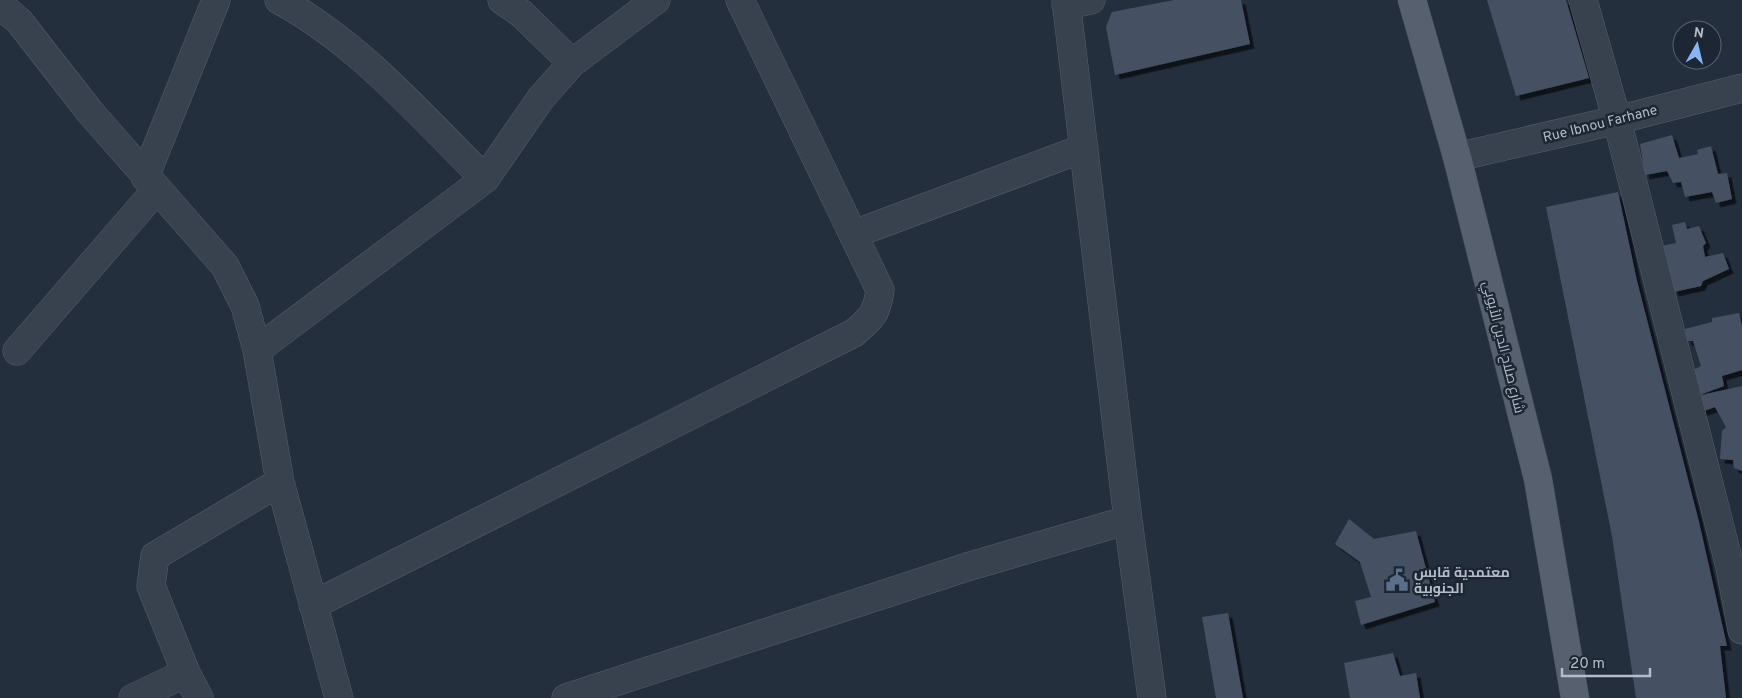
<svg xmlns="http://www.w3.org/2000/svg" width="1742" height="698" font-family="Overpass,Cairo,sans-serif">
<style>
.building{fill:#455162;filter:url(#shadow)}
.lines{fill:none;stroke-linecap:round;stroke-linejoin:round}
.minor-casing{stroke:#565f6c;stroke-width:29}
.major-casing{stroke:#414a57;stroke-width:29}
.minor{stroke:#38414e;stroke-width:28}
.major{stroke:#56606e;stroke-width:28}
.labels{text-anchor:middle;stroke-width:5;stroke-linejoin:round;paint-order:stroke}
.street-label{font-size:14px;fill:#b4bcc9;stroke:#1d2633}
.poi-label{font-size:14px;font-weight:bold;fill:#b4bcc9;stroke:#1d2633;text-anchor:start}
</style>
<defs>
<filter id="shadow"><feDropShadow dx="4.5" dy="4.5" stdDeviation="0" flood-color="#0009"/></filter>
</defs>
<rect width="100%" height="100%" fill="#242f3e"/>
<path class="building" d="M 1174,0 L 1241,0 L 1250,44 L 1115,75 L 1106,27 L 1112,12 Z
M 1487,0 L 1566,0 L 1589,78 L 1516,96 Z
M 1672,135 L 1679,158 L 1698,154 L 1697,150 L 1711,146 L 1718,174 L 1727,173 L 1732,199 L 1716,203 L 1712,192 L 1685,197 L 1681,182 L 1673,183 L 1667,171 L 1645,175 L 1640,144 Z
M 1618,192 L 1637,281 L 1699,522 L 1727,646 L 1720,646 L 1726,698 L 1636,698 L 1612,536 L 1546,207 Z
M 1685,222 L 1687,229 L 1699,226 L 1706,243 L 1703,246 L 1705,257 L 1723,253 L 1729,269 L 1703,281 L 1701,286 L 1674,292 L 1661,246 L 1676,243 L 1672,225 Z
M 1739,313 L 1742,326 L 1742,370 L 1722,376 L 1724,386 L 1697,396 L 1742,386 L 1742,471 L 1734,468 L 1733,460 L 1720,459 L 1722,431 L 1726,427 L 1715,407 L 1701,412 L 1697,396 L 1691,371 L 1701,366 L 1693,341 L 1687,341 L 1685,329 L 1712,322 L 1712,318 Z
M 1349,519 L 1374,539 L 1416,531 L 1435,602 L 1361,625 L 1355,601 L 1371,597 L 1360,562 L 1335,544 Z
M 1228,613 L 1243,698 L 1216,698 L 1202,617 Z
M 1393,653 L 1400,676 L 1416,673 L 1420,698 L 1350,698 L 1344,663 Z"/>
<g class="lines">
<defs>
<path id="minor" d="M 279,0 C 359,43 420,115 485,179
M 502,0 L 522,14 L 572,63
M 1066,0 L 1128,520 L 1152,698
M 1583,0 L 1617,120 L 1730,567 L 1742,630
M 0,5 L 19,21 L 90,112 L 225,266 L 245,306 L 257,350 L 280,482 L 339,698
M 1066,5 L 1091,0
M 1457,157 L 1617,120 L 1742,88
M 145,177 L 216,0
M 854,234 L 1084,148
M 257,350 L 485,179 L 541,98 L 572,63 L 656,0
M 17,351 L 157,189
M 313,605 L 854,333 C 872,318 877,313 880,290 L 740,0
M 133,698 L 186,673
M 199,698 L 186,673 L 151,586 L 155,556 L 280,482
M 566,698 L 967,567 L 1128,520"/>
<path id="major" d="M 1412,0 L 1457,157 L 1538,479 L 1575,698"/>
</defs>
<use href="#minor" class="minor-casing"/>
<use href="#major" class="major-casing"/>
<use href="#minor" class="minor"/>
<use href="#major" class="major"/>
</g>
<defs>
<symbol id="civic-bare" viewBox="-9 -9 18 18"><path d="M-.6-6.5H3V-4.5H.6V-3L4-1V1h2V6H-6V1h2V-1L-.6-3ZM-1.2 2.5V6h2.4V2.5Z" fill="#5c6f8a" stroke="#1d2633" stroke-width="2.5" paint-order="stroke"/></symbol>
</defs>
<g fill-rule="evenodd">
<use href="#civic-bare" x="1381" y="564" width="32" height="32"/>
</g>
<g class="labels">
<g class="street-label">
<text transform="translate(1600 123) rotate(-14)" y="5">Rue Ibnou Farhane</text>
<text transform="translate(1504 347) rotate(76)" y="5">شارع صلاح الدين الأيوبي</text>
</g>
<g class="poi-label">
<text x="1414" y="577">معتمدية قابس<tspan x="1414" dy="16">الجنوبية</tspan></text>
</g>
</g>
<g transform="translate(1697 45) rotate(8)"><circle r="24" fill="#1d2633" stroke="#59626f"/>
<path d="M0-4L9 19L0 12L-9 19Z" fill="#8ab4f8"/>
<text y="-8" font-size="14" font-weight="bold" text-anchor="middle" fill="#b4bcc9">N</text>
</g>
<path d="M1562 668v8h88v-8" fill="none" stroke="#b4bcc9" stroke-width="2.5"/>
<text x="1570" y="668" font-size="15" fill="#b4bcc9" stroke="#1d2633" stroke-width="4" paint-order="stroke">20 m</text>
</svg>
